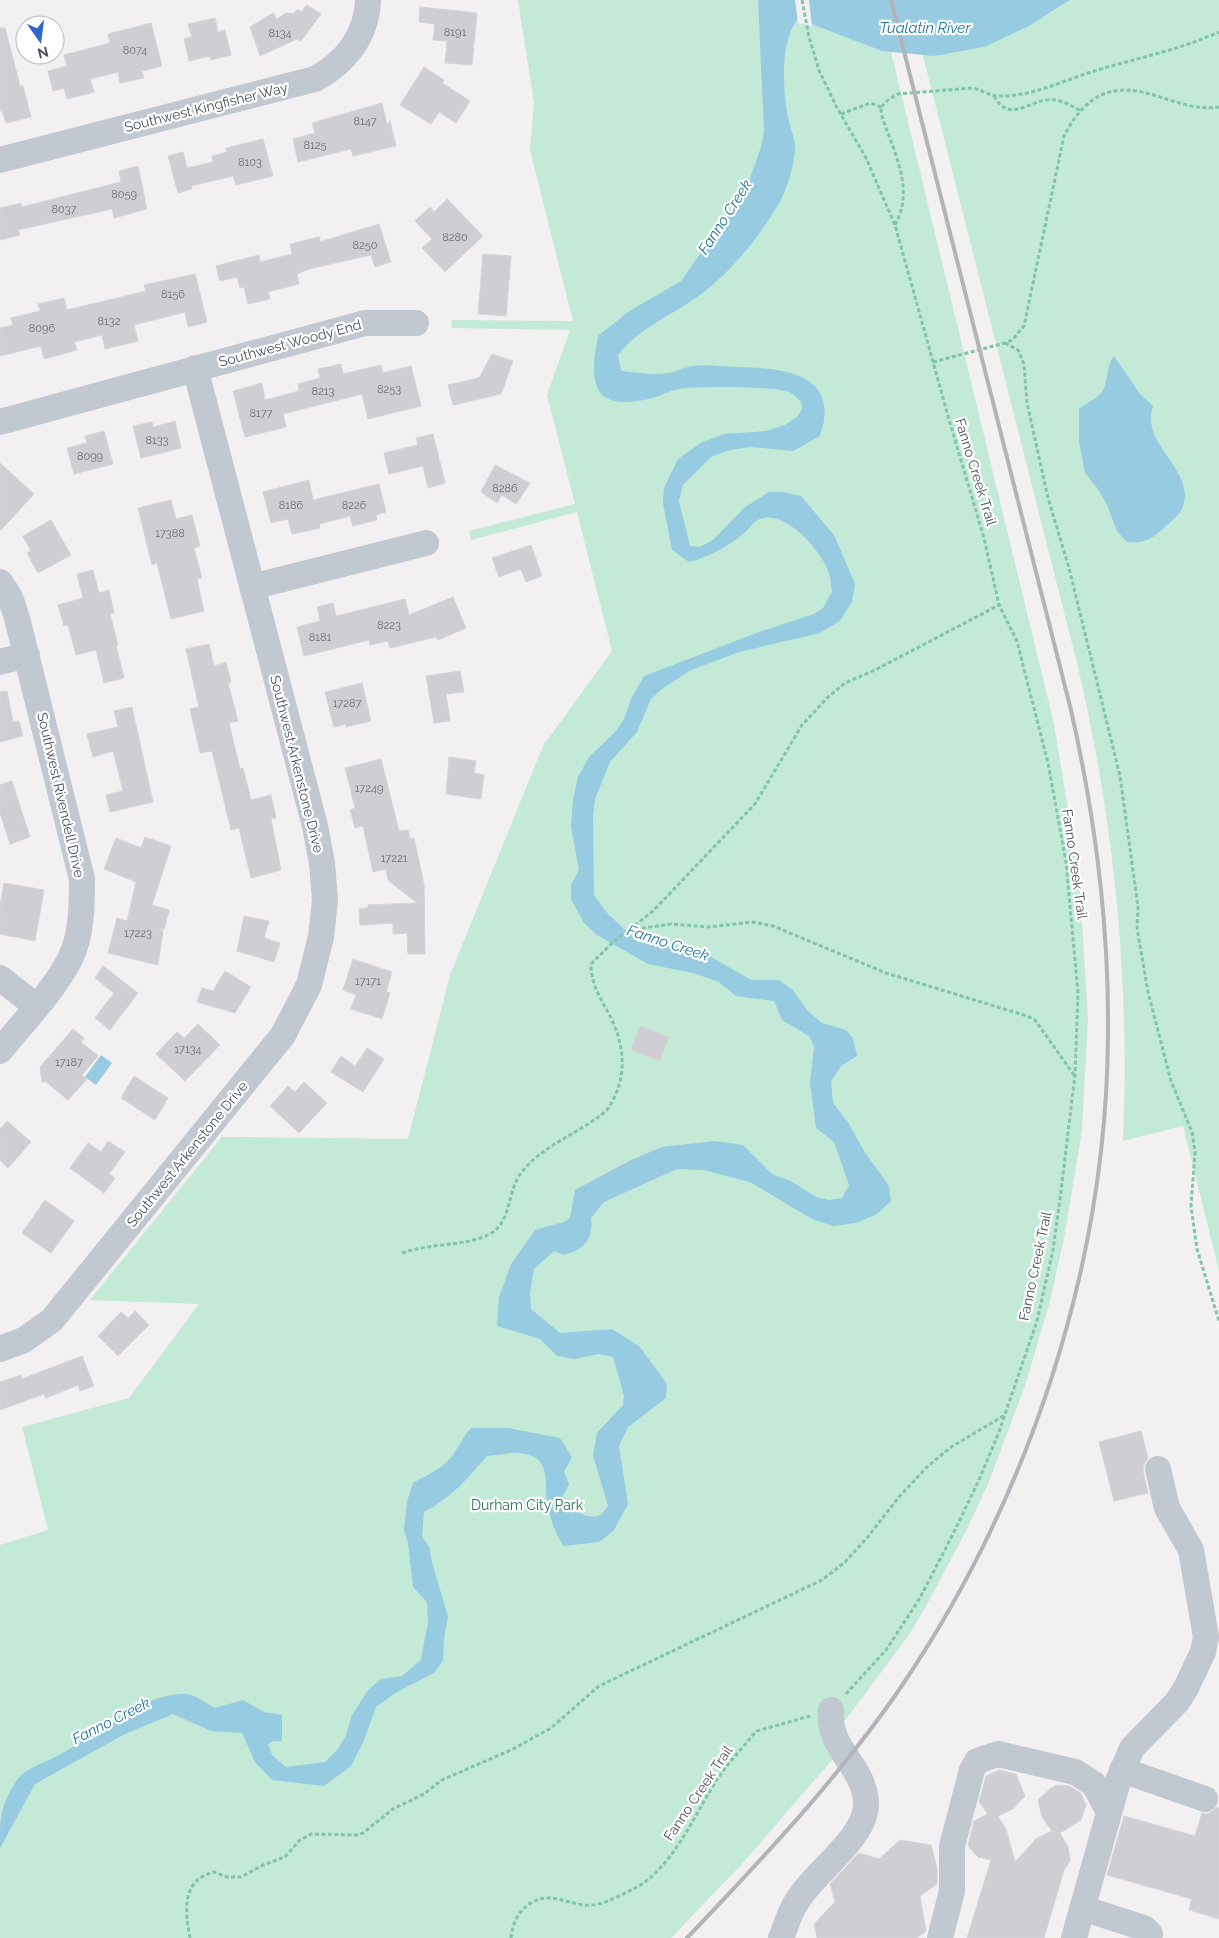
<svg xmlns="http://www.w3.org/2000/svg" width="1219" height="1938" font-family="Raleway,sans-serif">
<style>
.green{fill:#c3ead6}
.water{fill:#96cbe2}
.pier{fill:#f2f0f0}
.building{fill:#ceced3;stroke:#d4d5da}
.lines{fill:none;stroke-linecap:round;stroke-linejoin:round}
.path{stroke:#80c4a9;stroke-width:3;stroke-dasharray:4 2.5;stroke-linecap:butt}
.minor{stroke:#c2c8d0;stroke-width:26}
.rail{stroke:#b2b4b9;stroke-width:4}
.labels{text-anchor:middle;stroke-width:4.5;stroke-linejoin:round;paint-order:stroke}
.number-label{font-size:11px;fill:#6b7079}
.street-label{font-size:14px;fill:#4a515b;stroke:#fff}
.park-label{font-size:14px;fill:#227453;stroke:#fff}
.water-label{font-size:15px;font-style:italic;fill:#1e749a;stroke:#fff}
</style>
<rect width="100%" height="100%" fill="#f2f0f0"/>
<path class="green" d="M 518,0 L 758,0 L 758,3 L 882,51 L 891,52 L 1054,724 L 1079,877 L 1088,1018 L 1082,1130 L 1064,1238 L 1050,1301 L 1025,1386 L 988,1484 L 967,1529 L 930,1599 L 909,1635 L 844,1722 L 844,1746 L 741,1865 L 671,1938 L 0,1938 L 0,1545 L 48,1530 L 22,1427 L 129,1398 L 199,1304 L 90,1300 L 222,1137 L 408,1139 L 450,975 L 543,746 L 612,651 L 577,512 L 471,540 L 469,531 L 575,504 L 547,395 L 570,330 L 451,328 L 452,320 L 573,321 L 530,150 L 534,103 Z
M 1070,0 L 1219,0 L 1219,1271 L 1183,1126 L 1123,1141 C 1130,977 1114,818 1076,659 L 921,48 L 1044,17 Z"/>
<path class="water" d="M 758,0 L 1070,0 L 1029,26 L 984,47 L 934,56 L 882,51 L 798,19 C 780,41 783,85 787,112 C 788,124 795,136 795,148 C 795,161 789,181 784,193 C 768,228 727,278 694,299 C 666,319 642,326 618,355 L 621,371 C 635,372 653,376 667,373 C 676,372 684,367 693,366 C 706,364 721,366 735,367 C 781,368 842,372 820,436 L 793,451 L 750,447 L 730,450 L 711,457 L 683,485 L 679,501 L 690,546 L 700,547 L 713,540 L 745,507 L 769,492 L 783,492 L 801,496 L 834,535 L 855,584 L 852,602 L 840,621 L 820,633 L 739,652 L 691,670 L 663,688 L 651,699 L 637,732 L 610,762 L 595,799 L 593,817 L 594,895 L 608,914 L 638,942 L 683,948 L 713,958 L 751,980 L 779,980 L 793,990 L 807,1010 L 822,1023 L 846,1030 L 853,1038 L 857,1056 L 841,1066 L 831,1081 L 833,1103 L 848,1122 L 864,1151 L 889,1186 L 891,1201 L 877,1214 L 856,1223 L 833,1226 L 812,1219 L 750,1182 L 703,1170 L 677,1169 L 604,1202 L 591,1218 C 594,1239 583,1251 563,1255 L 554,1251 L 534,1269 L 530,1293 L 531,1309 L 560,1333 L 612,1329 L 640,1347 L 667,1384 L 666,1398 L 628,1427 L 619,1446 L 628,1504 L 614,1530 L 599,1542 L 564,1546 C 555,1534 551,1521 548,1506 C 543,1487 553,1460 526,1454 C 514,1451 499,1455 487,1456 C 468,1478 450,1499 424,1512 L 422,1536 L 429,1547 L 432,1562 L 448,1617 L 444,1638 L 443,1661 L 434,1673 L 395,1693 L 376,1707 L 363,1743 L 351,1766 L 324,1786 L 272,1780 L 255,1762 L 242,1733 L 211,1731 L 173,1714 L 123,1735 L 35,1784 L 0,1848 C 0,1816 0,1807 17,1780 C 25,1768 47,1762 59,1755 C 98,1734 134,1698 180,1694 C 193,1692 205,1703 215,1708 L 243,1700 L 264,1712 L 282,1715 L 282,1741 L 274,1741 L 268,1744 L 272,1755 L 286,1767 L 325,1762 L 338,1749 L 346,1735 L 352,1715 L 368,1690 L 381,1679 L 402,1676 L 421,1660 L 428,1622 L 427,1602 L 413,1587 L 408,1543 L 404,1530 L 407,1502 L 413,1483 C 429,1474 447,1467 456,1450 C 462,1442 464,1435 471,1428 L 508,1428 L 560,1438 L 572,1457 L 564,1472 L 569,1484 L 563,1496 C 565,1508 589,1521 600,1515 C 603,1514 606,1509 608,1506 L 593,1455 L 597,1433 L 623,1405 L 624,1396 L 613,1357 L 598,1354 L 575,1359 L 557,1356 L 540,1339 L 497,1326 L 499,1297 L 511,1264 L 535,1230 L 564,1222 L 570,1218 L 575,1190 L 631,1160 L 662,1147 L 714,1141 L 743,1145 L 773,1175 L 789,1180 L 816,1197 L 829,1200 L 842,1198 L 849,1185 L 834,1142 L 816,1128 L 810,1083 L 814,1047 L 809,1036 L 782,1020 L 774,1001 L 736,996 L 719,982 L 693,973 L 648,964 L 597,935 L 584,923 L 571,899 L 571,885 L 579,870 L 571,827 L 573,800 L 578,777 L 589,757 L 616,731 L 624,719 L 631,699 L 644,676 L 759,632 L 814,614 L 823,608 L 832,592 C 831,586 831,579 829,573 C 822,551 785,509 760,519 C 753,521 749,530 743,534 C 727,547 709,557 689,562 L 672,550 L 663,503 L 664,488 L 678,459 L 702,442 L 725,434 L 766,431 L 785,425 L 797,417 L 802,409 L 801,402 C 798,399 794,394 789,392 C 774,386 696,386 678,389 C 668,391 659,397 649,399 C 591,412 589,382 598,336 L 628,312 L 681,281 L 747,187 L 762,144 L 764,130 Z
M 1114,356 L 1140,394 L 1153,406 C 1152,411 1150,417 1151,422 C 1154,453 1198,477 1181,511 C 1177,517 1169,523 1164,528 C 1152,539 1143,544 1127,542 L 1117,531 L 1107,505 L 1098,489 L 1085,473 L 1079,442 L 1079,409 C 1085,404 1096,399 1101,393 C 1110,382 1105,366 1114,356 Z
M 101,1055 L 112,1063 L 96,1085 L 85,1077 Z"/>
<path class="pier" d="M 795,0 L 809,0 L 812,26 L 798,23 Z"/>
<path class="building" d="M 307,5 L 321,14 L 301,41 L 297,39 L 260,56 L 250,27 L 273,13 L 277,19 L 286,13 L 293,14 L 298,9 L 301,12 Z
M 420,7 L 477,13 L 472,65 L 445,63 L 447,41 L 433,40 L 435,24 L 419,22 Z
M 215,18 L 218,32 L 225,30 L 231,55 L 211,60 L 210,56 L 189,61 L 184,39 L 192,37 L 188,24 Z
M 151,23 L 162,66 L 142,71 L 144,78 L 120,83 L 118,72 L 90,79 L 94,92 L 67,99 L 64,88 L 53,91 L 48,71 L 67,66 L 64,55 L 110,43 L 108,34 Z
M 0,28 L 5,28 L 20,86 L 23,86 L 31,117 L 6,123 L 2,111 L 0,111 Z
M 424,67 L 444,80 L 442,83 L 470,101 L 456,123 L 439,112 L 431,124 L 400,105 Z
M 382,103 L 387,125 L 390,121 L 396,146 L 353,156 L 351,149 L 298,162 L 293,139 L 315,133 L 312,123 Z
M 263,139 L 273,176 L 236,185 L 233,176 L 191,186 L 192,189 L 178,193 L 168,156 L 183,152 L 187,168 L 213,162 L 212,156 L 227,152 L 226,148 Z
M 138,166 L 147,209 L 114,218 L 112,209 L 18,230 L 20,235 L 0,240 L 0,208 L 21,203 L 22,207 L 121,182 L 119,171 Z
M 447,199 L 483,236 L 445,272 L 422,248 L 432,239 L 415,221 L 430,207 L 434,212 Z
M 379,224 L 391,262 L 375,267 L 371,255 L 309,269 L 297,274 L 299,284 L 268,292 L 270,299 L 248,304 L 244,287 L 240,288 L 237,277 L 220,281 L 216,266 L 259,255 L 260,262 L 292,254 L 290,244 L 319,237 L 320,242 Z
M 483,254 L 511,256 L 506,316 L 478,314 Z
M 195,274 L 207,322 L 188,327 L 185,312 L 134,325 L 138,341 L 105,349 L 102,335 L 74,342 L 77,350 L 44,359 L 41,346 L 0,356 L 0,328 L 13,325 L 11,318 L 40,311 L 38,304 L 64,298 L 67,310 L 146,291 L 144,285 Z
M 492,354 L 513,361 L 501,394 L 453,405 L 448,385 L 479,378 Z
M 341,364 L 343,374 L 381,365 L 383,373 L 411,366 L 421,406 L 368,419 L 362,394 L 283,414 L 286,427 L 245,437 L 233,391 L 262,383 L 265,400 L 299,391 L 298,384 L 320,378 L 318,369 Z
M 175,421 L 181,448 L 141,458 L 133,426 L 152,422 L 153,427 Z
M 104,431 L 113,464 L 74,474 L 67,448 L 87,443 L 85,436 Z
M 433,434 L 445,483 L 428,488 L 423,466 L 389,474 L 384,453 L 418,445 L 416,438 Z
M 0,463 L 34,494 L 0,531 Z
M 495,465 L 530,483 L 516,504 L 502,495 L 497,503 L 481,492 Z
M 309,480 L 313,500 L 379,484 L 386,512 L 376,515 L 377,520 L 353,526 L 350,516 L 319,524 L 320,528 L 292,534 L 288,519 L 271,523 L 263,492 Z
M 171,500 L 176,519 L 192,515 L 200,546 L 194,548 L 202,578 L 197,579 L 204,611 L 171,619 L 157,563 L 152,565 L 138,508 Z
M 51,520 L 71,555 L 38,573 L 27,553 L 31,551 L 23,536 Z
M 531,545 L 542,576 L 526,582 L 521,569 L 499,577 L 492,558 Z
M 93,570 L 99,593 L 109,590 L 114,613 L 110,614 L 118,645 L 116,645 L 124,678 L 104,683 L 96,650 L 76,655 L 68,625 L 64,626 L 58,605 L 83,598 L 77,574 Z
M 453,597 L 466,628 L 438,640 L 436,637 L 390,648 L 388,641 L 370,645 L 369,640 L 304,656 L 297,627 L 320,621 L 317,607 L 333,603 L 336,616 L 405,599 L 409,615 Z
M 209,644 L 214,666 L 226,662 L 231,682 L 228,683 L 238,721 L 229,723 L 240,769 L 243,768 L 251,800 L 271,795 L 276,818 L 271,819 L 281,870 L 251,878 L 239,828 L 231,830 L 212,751 L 200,753 L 190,709 L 199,707 L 186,649 Z
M 460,671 L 464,692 L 446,694 L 450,721 L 434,723 L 426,676 Z
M 362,683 L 371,721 L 346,727 L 346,724 L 334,727 L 325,692 Z
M 7,691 L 13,722 L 19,721 L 23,736 L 0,742 L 0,692 Z
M 132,707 L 153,802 L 110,812 L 106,795 L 123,791 L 113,751 L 93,757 L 87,734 L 118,727 L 114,711 Z
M 449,757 L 476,761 L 474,773 L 484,775 L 481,799 L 446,794 Z
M 381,759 L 399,831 L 408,830 L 410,839 L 414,838 L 424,885 L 425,954 L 408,954 L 407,933 L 393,934 L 393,923 L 360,925 L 359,909 L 368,908 L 368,905 L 417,903 L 388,880 L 386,869 L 373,872 L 363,826 L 355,828 L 350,810 L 355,808 L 345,768 Z
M 12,781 L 30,837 L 10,844 L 0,813 L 0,785 Z
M 145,837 L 171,846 L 152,905 L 169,910 L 164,929 L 159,929 L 163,931 L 158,965 L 108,953 L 117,918 L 127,921 L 136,882 L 104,869 L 116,838 L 141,848 Z
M 4,883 L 44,890 L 35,941 L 0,934 L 0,906 Z
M 244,916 L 269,921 L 264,938 L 280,943 L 274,962 L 237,951 Z
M 353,959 L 392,972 L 386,992 L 390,993 L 382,1019 L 351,1009 L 356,995 L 343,990 Z
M 103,966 L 138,993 L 110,1030 L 95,1018 L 114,993 L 95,978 Z
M 225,971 L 251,987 L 235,1013 L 197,1002 L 202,988 L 213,991 Z
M 198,1024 L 220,1045 L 185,1081 L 156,1054 L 177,1032 L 184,1038 Z
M 640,1026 L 669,1037 L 660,1061 L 631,1050 Z
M 73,1029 L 84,1038 L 81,1042 L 98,1056 L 82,1075 L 87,1079 L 68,1100 L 46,1082 L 42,1082 L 40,1067 Z
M 367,1048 L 384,1059 L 363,1092 L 331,1072 L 341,1056 L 355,1066 Z
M 134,1076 L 168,1098 L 155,1120 L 121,1098 Z
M 304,1082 L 327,1103 L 299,1133 L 270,1106 L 288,1086 L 295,1092 Z
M 7,1121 L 31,1142 L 8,1168 L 0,1160 L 0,1129 Z
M 108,1141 L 125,1152 L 109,1174 L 115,1178 L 104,1193 L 70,1168 L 88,1143 L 101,1152 Z
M 45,1200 L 74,1221 L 51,1253 L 22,1233 Z
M 135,1311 L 149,1325 L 118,1356 L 98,1336 L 121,1312 L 128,1318 Z
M 82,1356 L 94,1386 L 80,1391 L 78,1385 L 46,1398 L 44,1394 L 0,1410 L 0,1382 L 21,1375 L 22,1379 Z
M 1141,1431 L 1148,1458 L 1144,1464 L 1143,1472 L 1148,1493 L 1114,1501 L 1099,1442 Z
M 999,1770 L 1016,1774 L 1025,1796 L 1013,1809 L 998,1816 L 1006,1829 L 1015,1862 L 1037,1838 L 1052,1831 L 1042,1817 L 1038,1800 L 1050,1789 L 1057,1785 L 1069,1786 L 1081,1793 L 1086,1805 L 1081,1820 L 1060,1833 L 1068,1847 L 1070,1861 L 1064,1870 L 1044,1938 L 967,1938 L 991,1860 L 978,1857 L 968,1846 L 974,1821 L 988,1814 L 979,1802 L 986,1776 Z
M 1217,1807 L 1219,1808 L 1219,1919 L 1189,1910 L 1192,1899 L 1107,1875 L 1124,1816 L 1195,1836 L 1202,1813 L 1208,1814 Z
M 900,1840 L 931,1845 L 937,1868 L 937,1884 L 920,1896 L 926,1931 L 917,1938 L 817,1938 L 814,1924 L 835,1902 L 830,1884 L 859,1853 L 879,1859 Z"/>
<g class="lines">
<path class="path" d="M 802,0 L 809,37 L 819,70 L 836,106 L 866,158 L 895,225 L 950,423 L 984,538 L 999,605 L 1017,641 L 1023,665 L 1048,763 L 1066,862 L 1078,993 L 1075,1075 L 1061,1191 L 1053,1250 L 1037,1321 L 999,1432 L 979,1480 L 953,1534 L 920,1598 L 886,1650 L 844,1696
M 994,96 C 1009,123 1027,102 1047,100 C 1059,98 1070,105 1081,111
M 841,114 L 870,103 L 881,107
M 895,225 C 916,187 892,150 881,113 L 881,107 L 888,100 L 898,94 L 972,88 C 980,89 990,96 997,96 C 1029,97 1058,83 1088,73 C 1132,59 1177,51 1219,32
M 1005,343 L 1018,350 L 1024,364 L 1027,403 L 1048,498 L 1069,568 L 1120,776 L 1138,907 L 1137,928 L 1148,992 L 1171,1081 L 1192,1132 L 1195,1152 L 1191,1206 L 1197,1249 L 1219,1321
M 933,362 L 1005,343 L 1012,340 L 1024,326 L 1064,136 C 1072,120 1083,105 1099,96 C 1140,76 1178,114 1219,107
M 629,930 L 672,924 L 708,927 L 753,922 L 773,926 L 886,973 L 1027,1016 L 1035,1020 L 1074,1075
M 402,1253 C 429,1243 461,1247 488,1235 C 511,1224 507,1195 519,1176 C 540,1145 580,1134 607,1110 C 627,1081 626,1049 611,1018 C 602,1000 591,986 591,964 L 611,944 L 653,911 L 755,804 L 802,725 L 827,698 L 845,683 L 875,670 L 999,605
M 190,1938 C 185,1911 181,1880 214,1872 L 227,1877 L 241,1877 L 263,1865 L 285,1857 L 299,1841 L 311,1834 L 357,1835 L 363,1833 L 393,1809 L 424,1794 L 442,1780 L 513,1749 L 551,1728 L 599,1686 L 822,1580 L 845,1562 L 866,1539 L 899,1497 L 927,1467 L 951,1447 L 1005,1415
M 511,1938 C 512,1919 525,1900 546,1898 C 563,1897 580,1909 598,1904 C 611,1901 625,1893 637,1887 C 673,1867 696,1812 718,1778 C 728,1763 741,1750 752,1736 L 757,1731 L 810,1716"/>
<path class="minor" d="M 0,160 L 315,79 C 345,63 367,36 368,0
M 0,422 L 365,323 L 416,323
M 0,582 L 10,597 L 17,618 L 82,879 C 82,905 82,935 70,959 C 53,992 24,1021 0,1051
M 252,587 L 426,543
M 0,662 L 27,655
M 0,978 L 36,1006
M 0,1349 L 24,1340 L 52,1320 L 283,1035 L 309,985 L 321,937 L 325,900 L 322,863 L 315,826 L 195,368
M 1122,1770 L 1205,1799
M 1082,1908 L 1144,1928 L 1150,1934 L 1149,1938
M 781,1938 C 786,1927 789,1913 796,1903 C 813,1872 869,1837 866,1801 C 863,1764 827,1749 831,1710
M 940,1938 L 952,1891 L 952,1846 L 972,1770 L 977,1761 L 998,1754 L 1075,1772 L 1094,1784 L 1109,1812
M 1074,1938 L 1118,1781 L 1132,1748 L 1177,1702 L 1186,1688 L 1203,1652 L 1206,1637 L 1191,1550 L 1167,1508 L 1158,1469"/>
<path class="rail" d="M 687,1938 C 762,1859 837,1780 899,1690 C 1029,1499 1107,1265 1108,1033 C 1109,924 1095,816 1071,710 L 891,0"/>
</g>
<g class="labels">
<g class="number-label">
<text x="455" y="36">8191</text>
<text x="280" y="37">8134</text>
<text x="135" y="54">8074</text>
<text x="365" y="125">8147</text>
<text x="315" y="149">8125</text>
<text x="250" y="166">8103</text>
<text x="124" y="198">8059</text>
<text x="64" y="213">8037</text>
<text x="455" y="241">8280</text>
<text x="365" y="249">8250</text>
<text x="173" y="298">8156</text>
<text x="109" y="325">8132</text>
<text x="42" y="332">8096</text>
<text x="389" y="393">8253</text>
<text x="323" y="395">8213</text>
<text x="261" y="417">8177</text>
<text x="157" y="444">8133</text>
<text x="90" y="460">8099</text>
<text x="505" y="492">8286</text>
<text x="291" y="509">8186</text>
<text x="354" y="509">8226</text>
<text x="170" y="537">17388</text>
<text x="389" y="629">8223</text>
<text x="320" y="641">8181</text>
<text x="347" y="707">17287</text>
<text x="369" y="792">17249</text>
<text x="394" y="862">17221</text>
<text x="138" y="937">17223</text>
<text x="368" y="985">17171</text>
<text x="188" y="1053">17134</text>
<text x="69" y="1066">17187</text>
</g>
<g class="street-label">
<text transform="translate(206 107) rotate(-14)" y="5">Southwest Kingfisher Way</text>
<text transform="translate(290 343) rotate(-15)" y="5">Southwest Woody End</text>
<text transform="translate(976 472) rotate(73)" y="5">Fanno Creek Trail</text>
<text transform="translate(297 764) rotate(76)" y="5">Southwest Arkenstone Drive</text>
<text transform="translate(61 795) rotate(77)" y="5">Southwest Rivendell Drive</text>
<text transform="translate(1075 864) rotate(82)" y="5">Fanno Creek Trail</text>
<text transform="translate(187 1154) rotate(-51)" y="5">Southwest Arkenstone Drive</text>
<text transform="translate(1035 1266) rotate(-78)" y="5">Fanno Creek Trail</text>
<text transform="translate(698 1793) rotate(-56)" y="5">Fanno Creek Trail</text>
</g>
<g class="park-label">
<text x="527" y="1510">Durham City Park</text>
</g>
<g class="water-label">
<text x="925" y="33">Tualatin River</text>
<text transform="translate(725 217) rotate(-57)" y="5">Fanno Creek</text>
<text transform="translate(668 943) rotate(18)" y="5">Fanno Creek</text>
<text transform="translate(111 1721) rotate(-27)" y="5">Fanno Creek</text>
</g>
</g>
<g transform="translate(40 40) rotate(166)"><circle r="24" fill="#ffffff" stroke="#b7b9bd"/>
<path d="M0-4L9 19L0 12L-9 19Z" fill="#2f65cc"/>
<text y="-8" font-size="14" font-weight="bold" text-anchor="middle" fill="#4a515b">N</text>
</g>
</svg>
